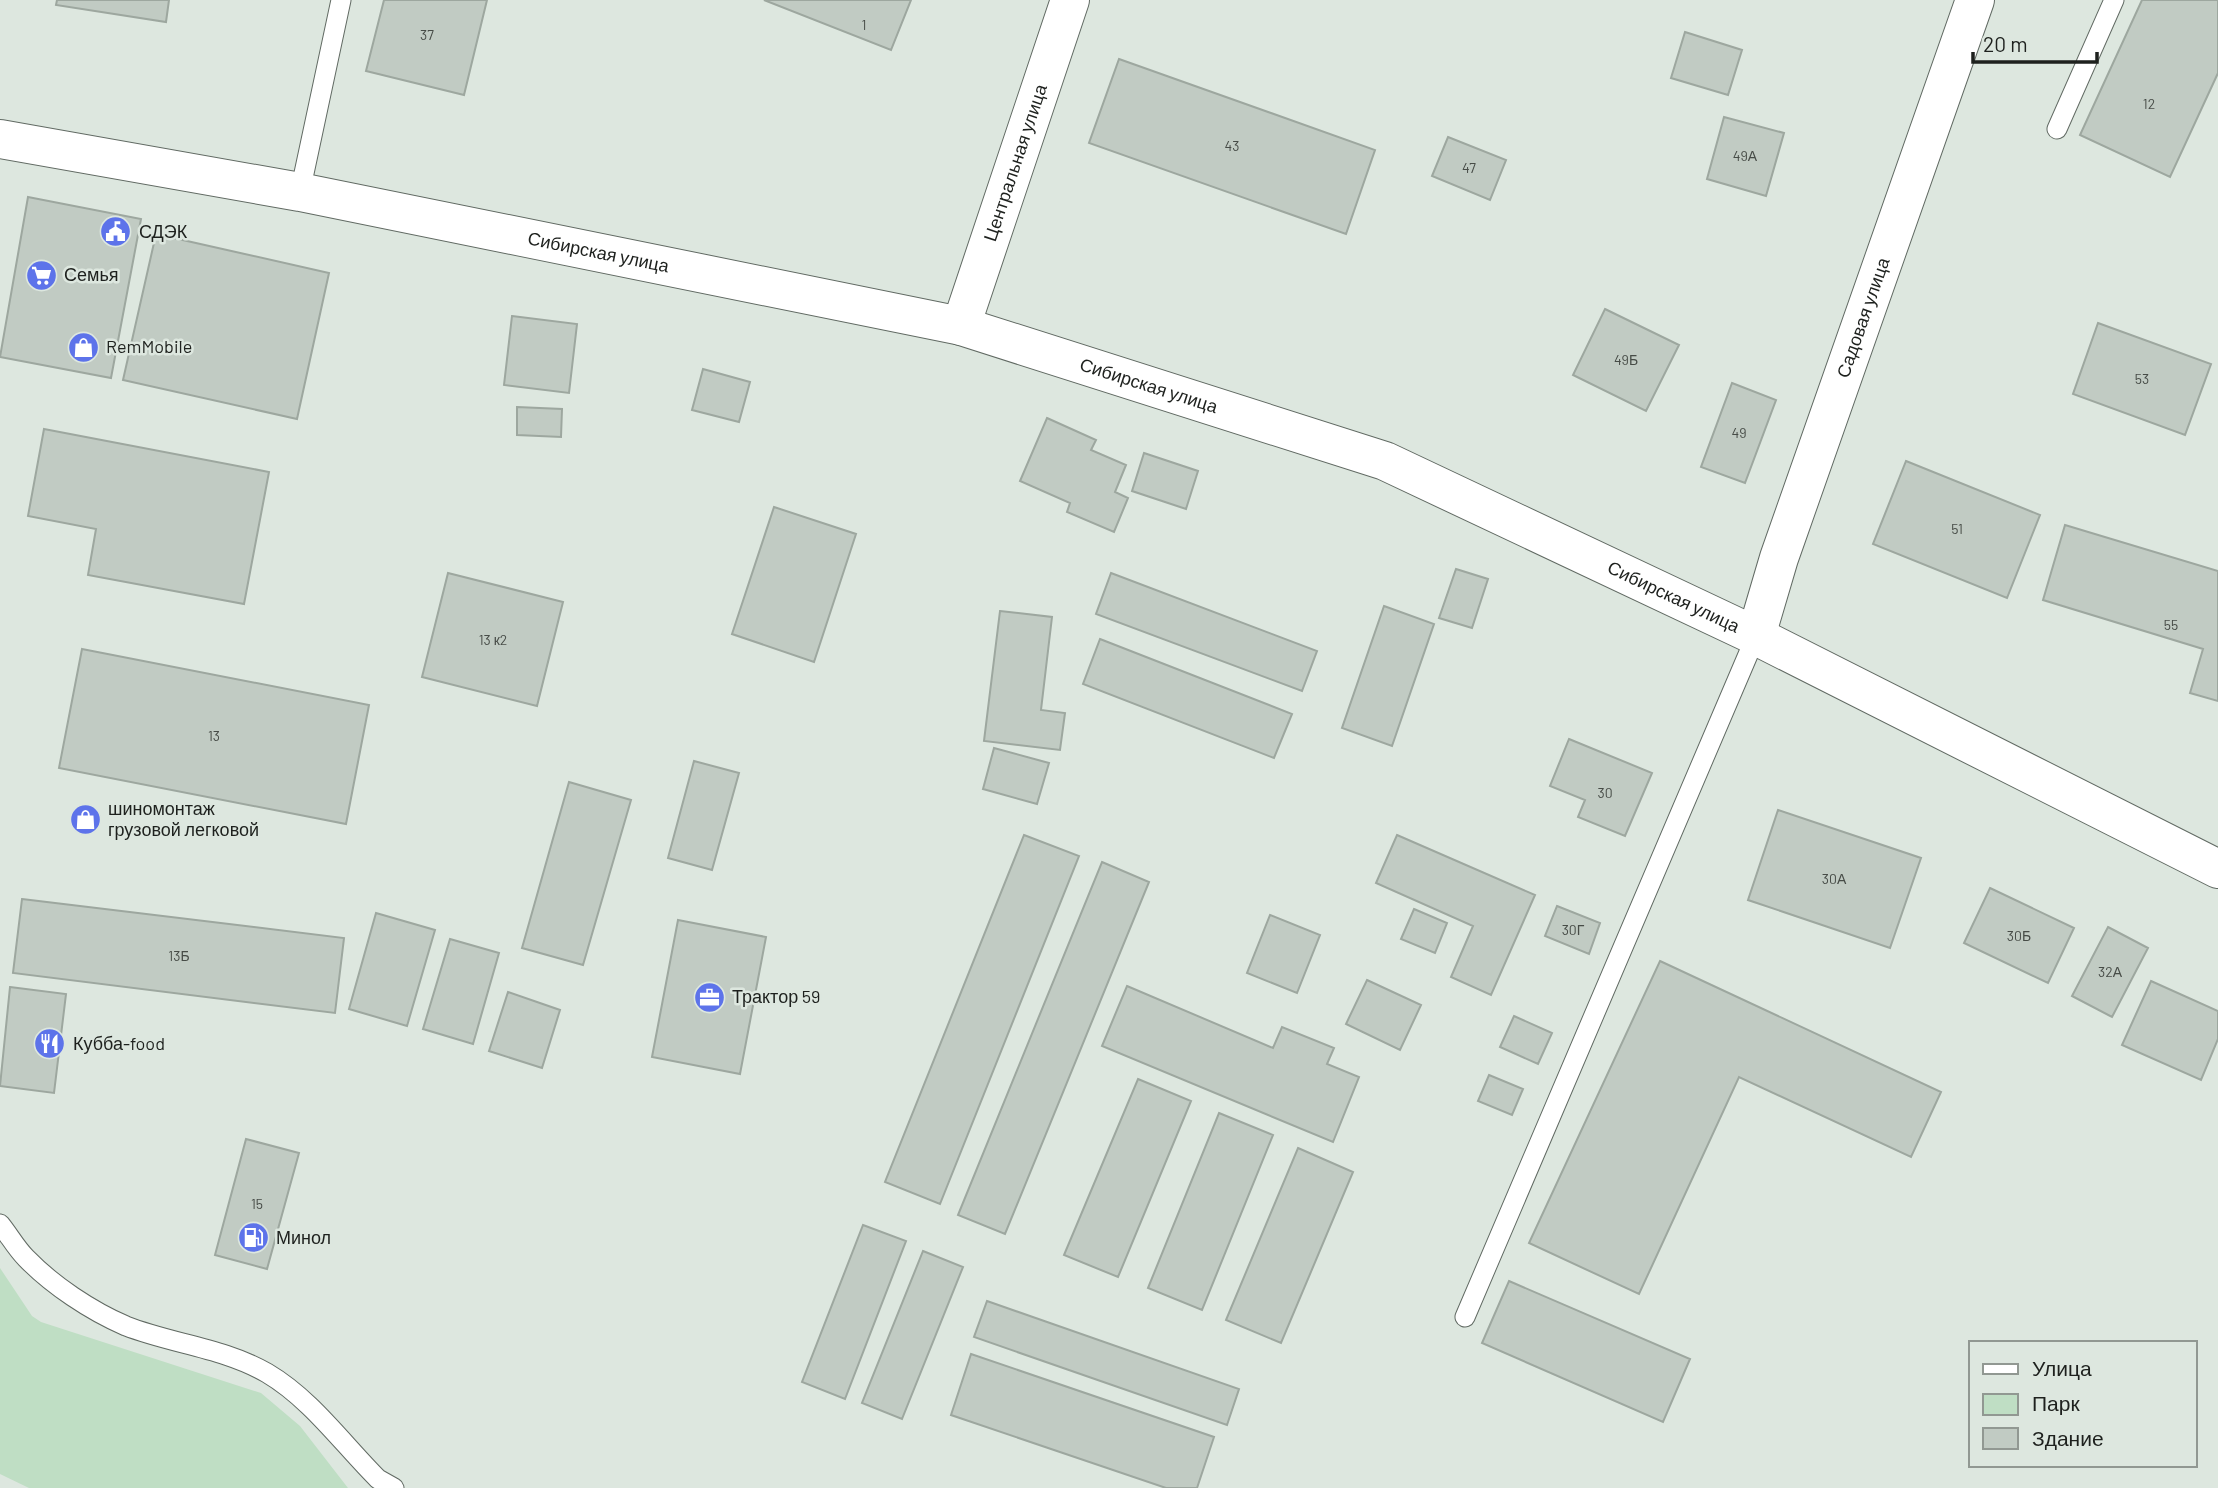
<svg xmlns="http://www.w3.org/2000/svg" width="2218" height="1488" font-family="Barlow,sans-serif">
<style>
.green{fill:#bfdec4}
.building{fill:#c1cbc3;stroke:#9da79f;stroke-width:2}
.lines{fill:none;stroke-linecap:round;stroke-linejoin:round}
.service-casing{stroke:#616a63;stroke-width:21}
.minor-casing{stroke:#616a63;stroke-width:40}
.service{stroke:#fff;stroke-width:19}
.minor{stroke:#fff;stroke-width:38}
.labels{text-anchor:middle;stroke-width:5;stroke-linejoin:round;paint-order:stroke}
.number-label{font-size:14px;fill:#474c47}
.street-label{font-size:18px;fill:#1e211e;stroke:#dde7df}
.poi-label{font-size:18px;fill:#1e211e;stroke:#dde7df;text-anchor:start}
</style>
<rect width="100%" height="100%" fill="#dde7df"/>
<path class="green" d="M 0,1268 L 32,1316 L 41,1322 L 261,1393 L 300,1426 L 348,1488 L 29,1488 L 0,1474 Z"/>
<path class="building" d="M 57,0 L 169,0 L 166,22 L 56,5 Z
M 384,0 L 487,0 L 464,95 L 366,71 Z
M 764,0 L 911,0 L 891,50 Z
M 2142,0 L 2218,0 L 2218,73 L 2170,177 L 2080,135 Z
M 1685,32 L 1742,50 L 1728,95 L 1671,78 Z
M 1119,59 L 1375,150 L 1346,234 L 1089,143 Z
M 1724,117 L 1784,133 L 1766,196 L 1707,179 Z
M 1448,137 L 1506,160 L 1490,200 L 1432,176 Z
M 28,197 L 141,219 L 111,378 L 0,357 Z
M 156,234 L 329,273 L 297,419 L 123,380 Z
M 1605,309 L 1679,345 L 1646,411 L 1573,375 Z
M 512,316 L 577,324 L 569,393 L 504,385 Z
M 2098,323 L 2211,364 L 2185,435 L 2073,394 Z
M 703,369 L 750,382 L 739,422 L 692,410 Z
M 1732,383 L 1776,400 L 1745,483 L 1701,467 Z
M 517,407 L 562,409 L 561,437 L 517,435 Z
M 1047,418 L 1096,440 L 1091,450 L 1126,465 L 1115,492 L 1128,498 L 1114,532 L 1067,512 L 1070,503 L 1020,481 Z
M 44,429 L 269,472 L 244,604 L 88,575 L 96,529 L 28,516 Z
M 1144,453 L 1198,471 L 1186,509 L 1132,491 Z
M 1906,461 L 2040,515 L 2007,598 L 1873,544 Z
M 774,507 L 856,534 L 814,662 L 732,634 Z
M 2065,525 L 2218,571 L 2218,701 L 2190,693 L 2203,649 L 2043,600 Z
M 1456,569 L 1488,579 L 1472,628 L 1439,618 Z
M 448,573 L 563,602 L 537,706 L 422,677 Z
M 1111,573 L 1317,651 L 1302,691 L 1096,614 Z
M 1384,606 L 1434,624 L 1392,746 L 1342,728 Z
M 1000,611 L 1052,617 L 1041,710 L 1065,713 L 1060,750 L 984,741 Z
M 1100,639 L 1292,714 L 1274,758 L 1083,684 Z
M 82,649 L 369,705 L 346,824 L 59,768 Z
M 1569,739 L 1652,773 L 1625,836 L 1578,817 L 1585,800 L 1550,786 Z
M 994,748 L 1049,763 L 1037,804 L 983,789 Z
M 694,761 L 739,773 L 712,870 L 668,858 Z
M 569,782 L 631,800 L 583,965 L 522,948 Z
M 1778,810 L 1921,858 L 1890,948 L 1748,900 Z
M 1024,835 L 1079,856 L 940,1204 L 885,1182 Z
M 1397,835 L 1535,895 L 1491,995 L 1451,977 L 1473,926 L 1376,883 Z
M 1102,862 L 1149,882 L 1005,1234 L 958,1215 Z
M 1990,888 L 2074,928 L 2048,983 L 1964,943 Z
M 22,899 L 344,938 L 335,1013 L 13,973 Z
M 1557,906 L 1600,923 L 1589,954 L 1545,936 Z
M 1414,909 L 1447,923 L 1435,953 L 1401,939 Z
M 376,913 L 435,930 L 407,1026 L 349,1009 Z
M 1270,915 L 1320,935 L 1297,993 L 1247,973 Z
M 678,920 L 766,937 L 740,1074 L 652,1057 Z
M 2108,927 L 2148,948 L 2112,1017 L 2072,996 Z
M 450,939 L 499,953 L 473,1044 L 423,1029 Z
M 1660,961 L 1941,1092 L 1911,1157 L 1739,1077 L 1639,1294 L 1529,1243 Z
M 1367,980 L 1421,1005 L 1400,1050 L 1346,1024 Z
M 2151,981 L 2218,1011 L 2218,1039 L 2201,1080 L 2122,1045 Z
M 1127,986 L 1273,1048 L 1282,1027 L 1334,1048 L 1327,1064 L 1359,1077 L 1333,1142 L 1102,1046 Z
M 10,987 L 66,994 L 54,1093 L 0,1086 Z
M 508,992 L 560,1010 L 542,1068 L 489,1051 Z
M 1514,1016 L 1552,1033 L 1538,1064 L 1500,1047 Z
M 1489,1075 L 1523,1089 L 1512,1115 L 1478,1101 Z
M 1138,1079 L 1191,1101 L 1118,1277 L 1064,1255 Z
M 1219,1113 L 1273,1135 L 1202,1310 L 1148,1288 Z
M 246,1139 L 299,1153 L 267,1269 L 215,1255 Z
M 1298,1148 L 1353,1172 L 1281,1343 L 1226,1320 Z
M 863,1225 L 906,1241 L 845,1399 L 802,1382 Z
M 923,1251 L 963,1267 L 902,1419 L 862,1403 Z
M 1509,1281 L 1690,1359 L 1663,1422 L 1482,1343 Z
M 987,1301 L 1239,1389 L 1227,1425 L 974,1337 Z
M 971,1354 L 1214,1437 L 1197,1488 L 1166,1488 L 951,1415 Z"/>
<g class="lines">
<defs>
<path id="service" d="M 2057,129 L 2114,0
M 300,192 L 341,0
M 0,1224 C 9,1235 16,1248 26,1258 C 52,1285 91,1311 126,1326 C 172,1344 224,1348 267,1373 C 311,1399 342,1443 378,1479 L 394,1488
M 1465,1317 L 1756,636"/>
<g id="minor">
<path id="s1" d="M 0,139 L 300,192 L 961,326 L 1385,461 L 1756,636 L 2218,869"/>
<path id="s2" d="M 961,326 L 1070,0"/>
<path id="s3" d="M 1756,636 L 1779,558 L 1975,0"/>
</g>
</defs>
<use href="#service" class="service-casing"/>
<use href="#minor" class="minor-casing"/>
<use href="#service" class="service"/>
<use href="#minor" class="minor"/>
</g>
<defs>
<symbol id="civic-disc" viewBox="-11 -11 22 22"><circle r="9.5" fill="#5d73ea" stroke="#dde7df"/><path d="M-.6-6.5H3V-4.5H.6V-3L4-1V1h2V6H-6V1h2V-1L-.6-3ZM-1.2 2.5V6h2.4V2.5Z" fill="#fff"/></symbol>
<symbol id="supermarket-disc" viewBox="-11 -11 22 22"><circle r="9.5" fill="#5d73ea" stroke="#dde7df"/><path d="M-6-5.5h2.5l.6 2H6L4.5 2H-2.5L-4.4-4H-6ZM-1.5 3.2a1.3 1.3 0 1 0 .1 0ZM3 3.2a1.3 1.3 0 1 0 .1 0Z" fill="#fff"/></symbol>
<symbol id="shop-disc" viewBox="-11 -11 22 22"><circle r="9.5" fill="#5d73ea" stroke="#dde7df"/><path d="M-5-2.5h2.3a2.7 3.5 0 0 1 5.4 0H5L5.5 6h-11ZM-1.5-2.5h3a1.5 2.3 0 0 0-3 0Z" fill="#fff"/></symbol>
<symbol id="office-disc" viewBox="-11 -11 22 22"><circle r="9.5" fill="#5d73ea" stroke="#dde7df"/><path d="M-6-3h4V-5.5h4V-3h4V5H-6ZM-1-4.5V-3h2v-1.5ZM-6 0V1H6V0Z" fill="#fff"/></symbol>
<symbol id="restaurant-disc" viewBox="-11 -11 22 22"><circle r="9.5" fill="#5d73ea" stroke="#dde7df"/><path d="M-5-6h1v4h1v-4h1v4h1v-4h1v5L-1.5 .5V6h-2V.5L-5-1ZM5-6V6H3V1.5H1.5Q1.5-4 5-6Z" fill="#fff"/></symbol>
<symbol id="fuel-disc" viewBox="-11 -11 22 22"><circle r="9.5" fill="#5d73ea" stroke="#dde7df"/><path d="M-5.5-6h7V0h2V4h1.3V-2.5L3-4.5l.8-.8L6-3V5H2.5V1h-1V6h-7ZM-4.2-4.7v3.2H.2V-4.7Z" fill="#fff"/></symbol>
</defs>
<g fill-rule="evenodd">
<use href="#civic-disc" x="98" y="214" width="35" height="35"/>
<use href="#supermarket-disc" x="24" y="258" width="35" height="35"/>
<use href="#shop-disc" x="66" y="330" width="35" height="35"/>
<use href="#shop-disc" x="68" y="802" width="35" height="35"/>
<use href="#office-disc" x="692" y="980" width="35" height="35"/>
<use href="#restaurant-disc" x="32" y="1026" width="35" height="35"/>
<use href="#fuel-disc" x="236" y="1220" width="35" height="35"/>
</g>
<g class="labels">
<g class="number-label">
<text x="864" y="30">1</text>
<text x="427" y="40">37</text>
<text x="2149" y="109">12</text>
<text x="1232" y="151">43</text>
<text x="1745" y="161">49А</text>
<text x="1469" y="173">47</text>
<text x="1626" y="365">49Б</text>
<text x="2142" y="384">53</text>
<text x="1739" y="438">49</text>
<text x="1957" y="534">51</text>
<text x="2171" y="630">55</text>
<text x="493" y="645">13 к2</text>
<text x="214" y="741">13</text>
<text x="1605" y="798">30</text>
<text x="1834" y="884">30А</text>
<text x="1573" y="935">30Г</text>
<text x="2019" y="941">30Б</text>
<text x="179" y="961">13Б</text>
<text x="2110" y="977">32А</text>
<text x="257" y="1209">15</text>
</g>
<g class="street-label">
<text dy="6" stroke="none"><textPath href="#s2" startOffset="172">Центральная улица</textPath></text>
<text dy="6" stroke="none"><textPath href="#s1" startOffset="609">Сибирская улица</textPath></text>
<text dy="6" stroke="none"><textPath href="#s3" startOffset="336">Садовая улица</textPath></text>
<text dy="6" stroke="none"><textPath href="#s1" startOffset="1176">Сибирская улица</textPath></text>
<text dy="6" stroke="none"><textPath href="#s1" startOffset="1743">Сибирская улица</textPath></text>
</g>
<g class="poi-label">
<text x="139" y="238">СДЭК</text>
<text x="64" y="281">Семья</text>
<text x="106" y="353">RemMobile</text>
<text x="108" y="815">шиномонтаж<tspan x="108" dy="21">грузовой легковой</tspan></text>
<text x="732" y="1003">Трактор 59</text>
<text x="73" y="1050">Кубба-food</text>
<text x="276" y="1244">Минол</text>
</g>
</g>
<rect x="1969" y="1341" width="228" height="126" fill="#dde7df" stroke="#919892" stroke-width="2"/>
<rect x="1983" y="1364" width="35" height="10" fill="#ffffff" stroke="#919892" stroke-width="2"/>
<text x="2032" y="1376" font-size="21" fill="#1e211e">Улица</text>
<rect x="1983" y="1394" width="35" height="21" fill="#bfdec4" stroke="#919892" stroke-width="2"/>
<text x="2032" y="1411" font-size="21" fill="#1e211e">Парк</text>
<rect x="1983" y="1428" width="35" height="21" fill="#c1cbc3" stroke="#919892" stroke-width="2"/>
<text x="2032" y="1446" font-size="21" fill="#1e211e">Здание</text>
<path d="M1973 52v10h124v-10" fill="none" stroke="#1e211e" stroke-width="3.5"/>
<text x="1983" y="52" font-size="21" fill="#1e211e" stroke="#dde7df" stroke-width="5" paint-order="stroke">20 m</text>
</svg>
